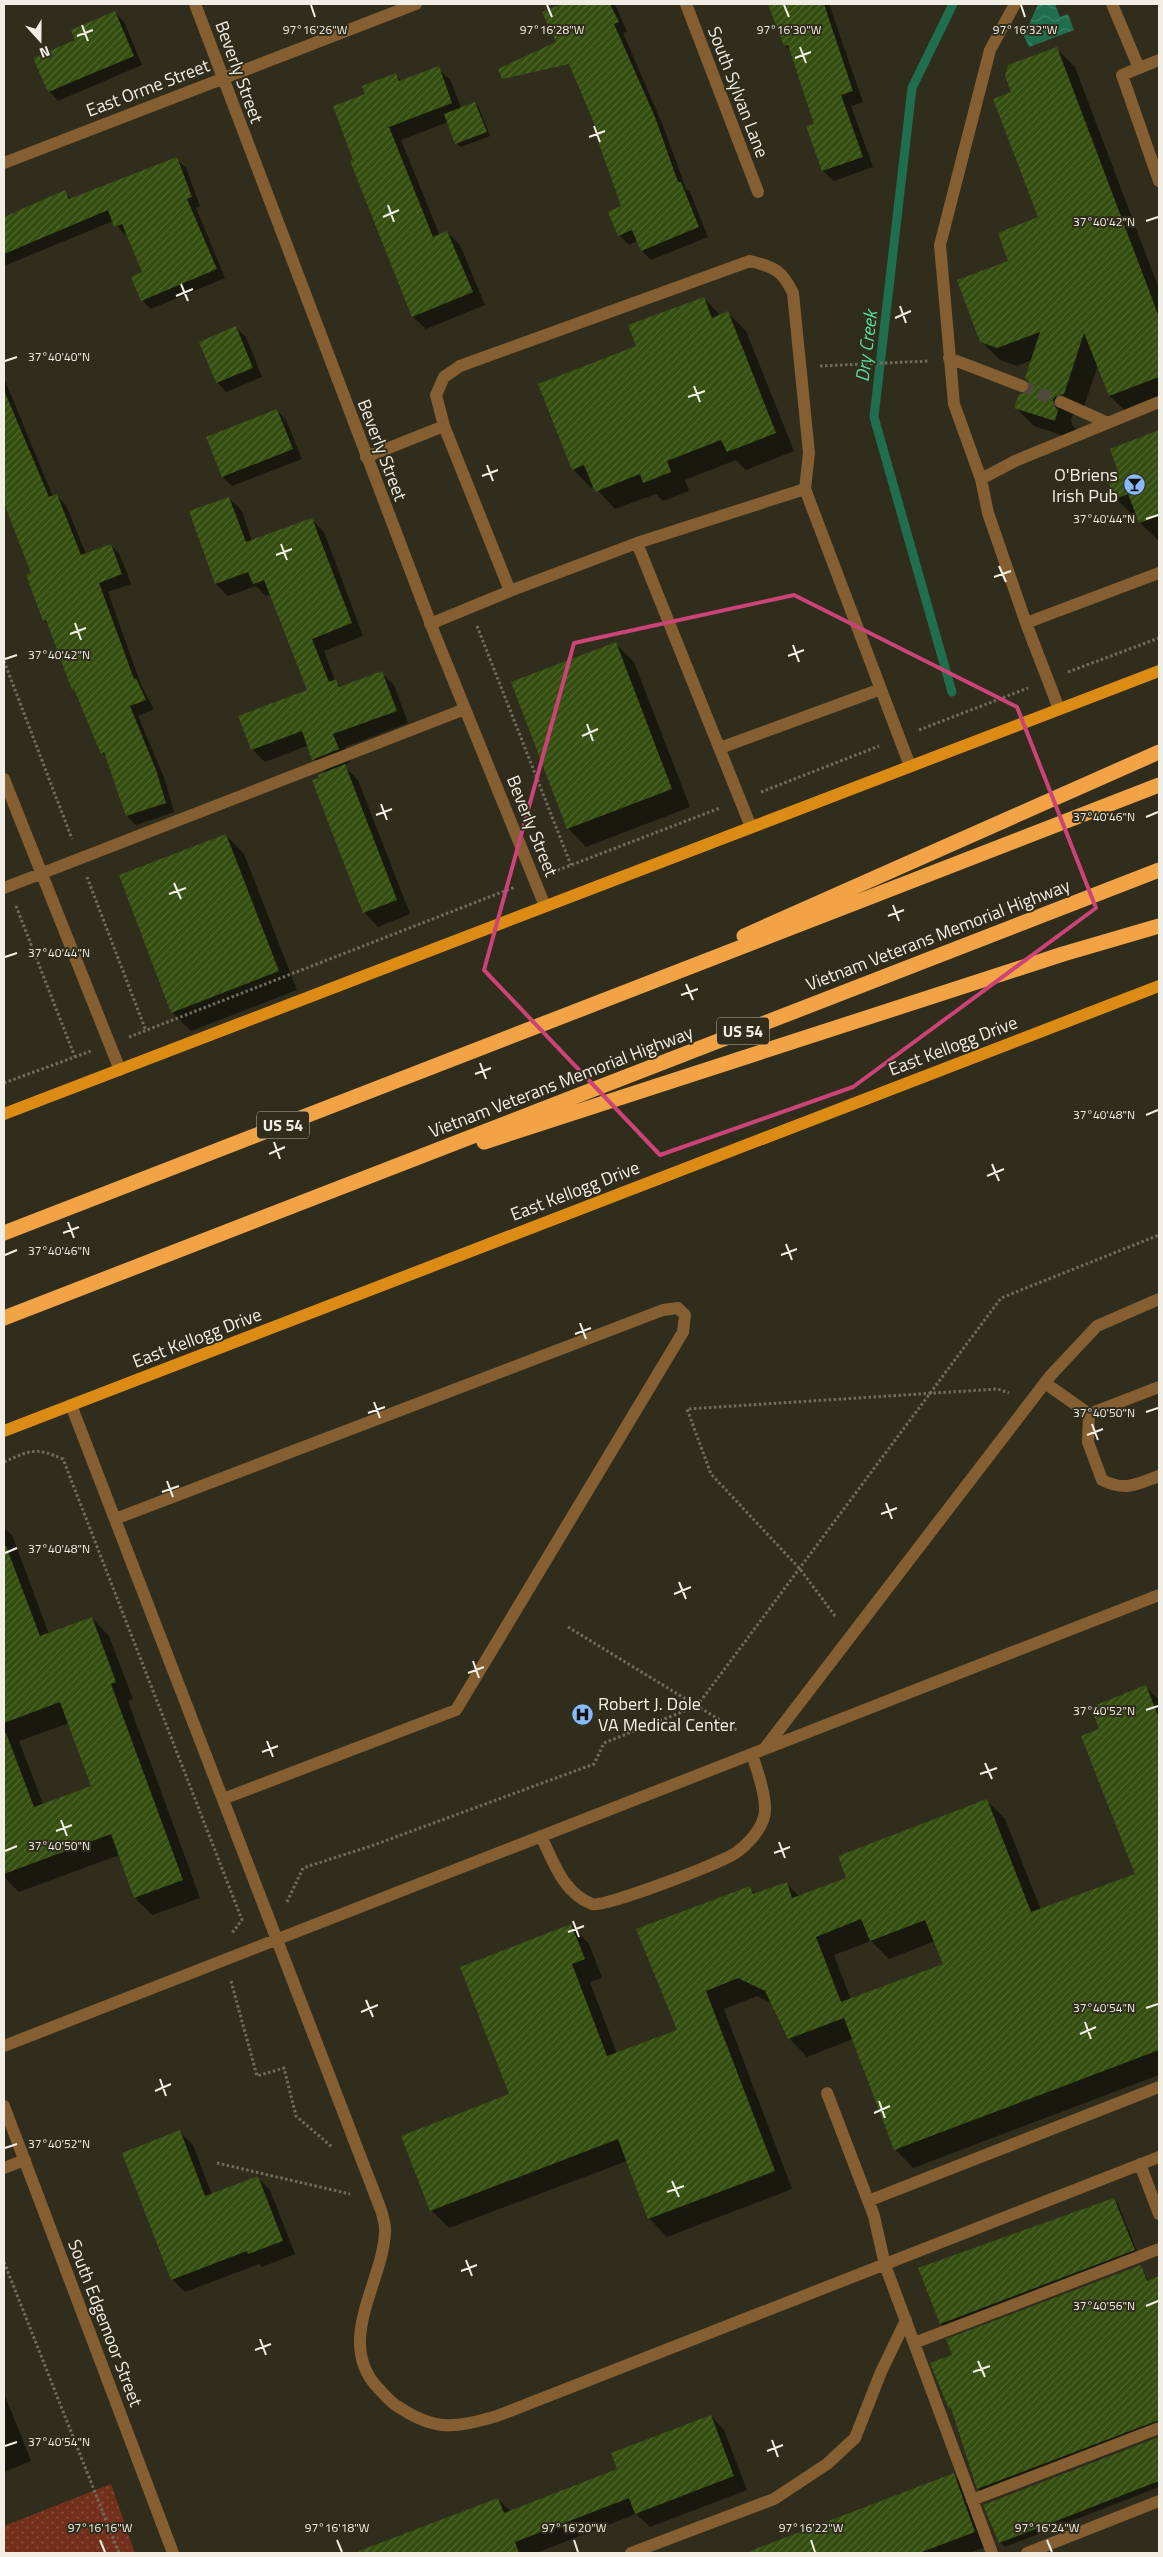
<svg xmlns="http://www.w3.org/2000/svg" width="1163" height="2557" font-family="'Titillium Web',sans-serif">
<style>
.park{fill:url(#park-dots)}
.water{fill:url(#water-waves)}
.shadow{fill:#0007;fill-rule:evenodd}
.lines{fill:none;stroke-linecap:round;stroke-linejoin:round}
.stream{stroke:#1f6e4d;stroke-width:9}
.building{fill:url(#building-hatch);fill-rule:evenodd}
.minor-tunnel{stroke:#4d4a3b;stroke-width:12;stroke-dasharray:12 6;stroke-linecap:butt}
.path{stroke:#6f6d5f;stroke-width:3;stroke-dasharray:2.5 2.5;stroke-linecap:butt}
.minor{stroke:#855e31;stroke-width:12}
.major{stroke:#dc8b14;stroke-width:12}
.highway{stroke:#f1a345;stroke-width:15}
.marked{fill:none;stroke:#cb4377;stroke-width:4;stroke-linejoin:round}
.ticks{fill:none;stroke:#f1efe5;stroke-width:2}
.labels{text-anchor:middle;stroke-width:4;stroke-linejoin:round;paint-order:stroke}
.shield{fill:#302d1d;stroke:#b7b5a9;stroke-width:1}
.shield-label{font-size:16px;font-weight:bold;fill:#f1efe5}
.street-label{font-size:18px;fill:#f1efe5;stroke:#302d1d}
.poi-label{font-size:18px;fill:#f1efe5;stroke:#302d1d;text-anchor:end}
.water-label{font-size:19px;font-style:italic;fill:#55dda1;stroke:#302d1d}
.ticks-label{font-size:12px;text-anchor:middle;fill:#f1efe5;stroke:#302d1d;stroke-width:4;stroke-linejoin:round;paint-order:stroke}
</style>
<defs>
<pattern id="park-dots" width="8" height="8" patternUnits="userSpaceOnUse" patternTransform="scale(1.25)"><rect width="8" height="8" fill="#72301c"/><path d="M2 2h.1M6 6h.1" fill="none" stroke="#874e3d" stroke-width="1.8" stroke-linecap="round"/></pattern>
<pattern id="water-waves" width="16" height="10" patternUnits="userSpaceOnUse" patternTransform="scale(1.25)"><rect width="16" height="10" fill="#1f6e4d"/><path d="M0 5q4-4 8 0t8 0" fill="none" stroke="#408366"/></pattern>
<pattern id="building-hatch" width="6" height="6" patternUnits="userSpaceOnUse" patternTransform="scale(1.25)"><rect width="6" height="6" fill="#334e0f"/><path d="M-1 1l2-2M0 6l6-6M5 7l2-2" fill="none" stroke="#516832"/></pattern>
</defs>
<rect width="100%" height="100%" fill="#302d1d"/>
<path class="park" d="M 111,2484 L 135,2553 L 4,2553 L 4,2526 Z"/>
<path class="water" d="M 1038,4 L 1055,4 L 1060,17 L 1068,14 L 1074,30 L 1029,47 L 1024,36 Z"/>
<path class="shadow" d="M 566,4 L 615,4 L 627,32 L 623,33 L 664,128 L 686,189 L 690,192 L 708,237 L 651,260 L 642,251 L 638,241 L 629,245 L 619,235 L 623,207 L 601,137 L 571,66 L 543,13 Z
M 770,4 L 829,4 L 863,102 L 851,106 L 873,167 L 834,181 L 823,171 L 816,124 L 792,52 L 785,46 Z
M 115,13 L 124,22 L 142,65 L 58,101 L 49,91 L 77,40 Z
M 1056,48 L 1075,67 L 1159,289 L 1159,402 L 1128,414 L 1110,396 L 1098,365 L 1082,412 L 1075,413 L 1071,418 L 1072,425 L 1076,429 L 1073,439 L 1034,426 L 1016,408 L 1031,389 L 1032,360 L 1017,366 L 1000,360 L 981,341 L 1010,261 L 1040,218 L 1013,93 Z
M 438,68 L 451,81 L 461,108 L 475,103 L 479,108 L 490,136 L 461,147 L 456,143 L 448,122 L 401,140 L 440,236 L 447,232 L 460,245 L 485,305 L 426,329 L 413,317 L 352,162 L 355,161 L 366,94 L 395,75 L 402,81 Z
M 176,159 L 186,168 L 200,206 L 196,208 L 225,278 L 151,309 L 142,300 L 144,273 L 128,234 L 125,235 L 113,221 L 4,266 L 4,218 L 65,192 L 72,199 Z
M 704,298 L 721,316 L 728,313 L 746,331 L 794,451 L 746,470 L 736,460 L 685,480 L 689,491 L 663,501 L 656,494 L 615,509 L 594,486 L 591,488 L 573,469 L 638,346 Z
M 236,328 L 246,337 L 262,377 L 226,392 L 217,382 Z
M 4,378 L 53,497 L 57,496 L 66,505 L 86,554 L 111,545 L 120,555 L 131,584 L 108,592 L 141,685 L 154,709 L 138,716 L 165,780 L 174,812 L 136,825 L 127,816 L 108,759 L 102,753 L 77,693 L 73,689 L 50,626 L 44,621 L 28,576 L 33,574 L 4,499 Z
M 277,410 L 286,420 L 302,459 L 232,486 L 223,477 Z
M 1159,431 L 1159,541 L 1140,523 L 1137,516 L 1134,517 L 1116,498 L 1120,472 L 1112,450 Z
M 229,498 L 242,511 L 252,541 L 312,520 L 324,532 L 363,636 L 324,651 L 335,681 L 342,687 L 382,673 L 394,685 L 408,723 L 345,747 L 350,762 L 343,765 L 358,780 L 410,914 L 378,927 L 364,912 L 321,778 L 327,773 L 314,759 L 309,745 L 265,762 L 252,749 L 309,690 L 271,594 L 266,596 L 256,586 L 228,596 L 216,584 L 190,512 Z
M 616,644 L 634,662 L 690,807 L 586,847 L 568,828 Z
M 226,835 L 244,854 L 297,990 L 191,1031 L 172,1012 Z
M 4,1528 L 12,1535 L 49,1634 L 92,1618 L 109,1636 L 133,1699 L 128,1701 L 200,1898 L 152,1915 L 135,1898 L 119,1855 L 19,1892 L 4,1877 ZM 69,1723 L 92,1786 L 43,1804 L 19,1741 Z
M 1146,1687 L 1159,1700 L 1159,2075 L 913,2168 L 895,2149 L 853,2039 L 807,2057 L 789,2038 L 772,2003 L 757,1996 L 724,2009 L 792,2189 L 667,2237 L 649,2218 L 627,2161 L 449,2228 L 431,2210 L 511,2095 L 571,1925 L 589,1944 L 602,1978 L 590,1982 L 617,2054 L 679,2030 L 749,1888 L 756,1894 L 786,1883 L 800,1897 L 848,1878 L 987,1801 L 1005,1819 L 1041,1910 L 1137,1875 L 1101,1729 ZM 871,1941 L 889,1959 L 935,1941 L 944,1965 L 851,2000 L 834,1955 Z
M 180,2132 L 193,2145 L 212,2195 L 257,2177 L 270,2190 L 295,2254 L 262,2267 L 259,2264 L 185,2292 L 172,2279 Z
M 1114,2200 L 1118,2204 L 1138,2254 L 946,2328 L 941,2324 L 920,2269 Z
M 1140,2266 L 1149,2282 L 1159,2278 L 1159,2425 L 982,2493 L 978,2489 L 954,2413 L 950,2408 L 954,2355 Z
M 4,2393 L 31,2461 L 4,2472 Z
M 711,2416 L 724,2430 L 747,2490 L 650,2527 L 636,2514 L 536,2553 L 357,2553 L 498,2499 L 511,2512 L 619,2470 Z
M 1159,2438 L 1159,2487 L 1005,2547 L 1000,2542 L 984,2505 Z
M 953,2474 L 967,2488 L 989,2546 L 969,2553 L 748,2553 Z"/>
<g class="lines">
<path class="stream" d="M 952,692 L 874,417 L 912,88 L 953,4"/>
</g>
<path class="building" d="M 562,4 L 610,4 L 619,22 L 614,24 L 655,117 L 678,182 L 681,182 L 699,227 L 641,251 L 632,230 L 618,236 L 608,212 L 621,206 L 597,138 L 600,137 L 569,64 L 502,79 L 498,69 L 556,42 L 542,12 Z
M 768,4 L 824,4 L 853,91 L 841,95 L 863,157 L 822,171 L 806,126 L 814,124 L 788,45 L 784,46 Z
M 115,11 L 134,56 L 48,92 L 33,58 L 75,40 L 71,30 Z
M 1057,47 L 1159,317 L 1159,377 L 1109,396 L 1084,333 L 1064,394 L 1057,395 L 1053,399 L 1054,406 L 1058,410 L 1055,421 L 1014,408 L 1019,394 L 1027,393 L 1030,388 L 1029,381 L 1025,378 L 1040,332 L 997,348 L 980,342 L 957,280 L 1008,261 L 998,233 L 1038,217 L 993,99 L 1011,92 L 1005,76 L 1008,65 Z
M 439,66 L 452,103 L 389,127 L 433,237 L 447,231 L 473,292 L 412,317 L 350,161 L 353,160 L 333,106 L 365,94 L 362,86 L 396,73 L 399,81 Z
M 475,102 L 487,132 L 455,144 L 444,114 Z
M 177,157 L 192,197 L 187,199 L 217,269 L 141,301 L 131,277 L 142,272 L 122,224 L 114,227 L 108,210 L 4,254 L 4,217 L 65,190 L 69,199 Z
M 704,297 L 712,318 L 728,311 L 776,433 L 727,452 L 721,440 L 667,461 L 671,472 L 643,483 L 640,474 L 595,492 L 584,465 L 572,470 L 538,384 L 636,346 L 628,325 Z
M 236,326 L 253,368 L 216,383 L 199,342 Z
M 4,390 L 49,497 L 57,494 L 81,555 L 111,544 L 122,574 L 99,583 L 134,679 L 136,678 L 146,700 L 130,706 L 156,770 L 166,803 L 126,816 L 104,752 L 101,754 L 74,689 L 72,690 L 46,620 L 43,621 L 26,575 L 31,573 L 4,503 Z
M 277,409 L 293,449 L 222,477 L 206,437 Z
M 1159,430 L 1159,516 L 1139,523 L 1128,494 L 1115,499 L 1106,476 L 1118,471 L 1110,449 Z
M 229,497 L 246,542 L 312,518 L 352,623 L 312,639 L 329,682 L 336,679 L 339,687 L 382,671 L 397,711 L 333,734 L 339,749 L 312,760 L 302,731 L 251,750 L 238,716 L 307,690 L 264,580 L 253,584 L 248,572 L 215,584 L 189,511 Z
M 616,642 L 672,789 L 567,829 L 511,682 Z
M 345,764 L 397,900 L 363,913 L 312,780 L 319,778 L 318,775 Z
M 226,834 L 279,971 L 171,1013 L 119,875 Z
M 4,1546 L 6,1546 L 40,1636 L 92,1617 L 116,1682 L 111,1684 L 183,1880 L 134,1898 L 111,1834 L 4,1874 L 4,1734 L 6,1733 L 34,1807 L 91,1786 L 60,1702 L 4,1723 Z
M 1146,1685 L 1159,1718 L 1159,2050 L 894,2150 L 844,2018 L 788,2039 L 765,1991 L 738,1978 L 706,1991 L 775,2171 L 648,2219 L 618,2139 L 430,2211 L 401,2136 L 509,2094 L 460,1967 L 571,1924 L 585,1959 L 572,1964 L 607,2056 L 677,2030 L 636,1929 L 750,1886 L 753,1894 L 787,1882 L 792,1898 L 846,1878 L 838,1856 L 987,1799 L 1031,1912 L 1135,1874 L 1081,1736 L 1099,1729 L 1091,1707 ZM 861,1919 L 870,1941 L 925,1920 L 943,1964 L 841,2002 L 816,1937 Z
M 180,2130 L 205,2196 L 258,2176 L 283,2241 L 248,2254 L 247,2251 L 171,2280 L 122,2153 Z
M 1114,2198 L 1135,2250 L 940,2324 L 918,2268 Z
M 1141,2265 L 1147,2281 L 1159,2276 L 1159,2420 L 977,2489 L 951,2408 L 949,2409 L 930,2363 L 952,2355 L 946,2339 Z
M 711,2415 L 734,2476 L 635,2514 L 629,2498 L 515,2542 L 519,2553 L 359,2553 L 359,2551 L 498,2498 L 504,2513 L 617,2469 L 611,2453 Z
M 1159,2437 L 1159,2481 L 999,2543 L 983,2505 Z
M 954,2473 L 975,2532 L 919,2553 L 750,2553 L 750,2551 Z"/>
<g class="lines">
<path class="minor-tunnel" d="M 1022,386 L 1061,402"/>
<path class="path" d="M 820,366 L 929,361
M 477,626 L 571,865
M 4,661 L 72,839
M 1068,672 L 1159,638
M 919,730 L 1028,688
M 761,792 L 879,746
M 553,872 L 720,808
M 87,877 L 146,1031
M 16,906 L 75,1057
M 129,1037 L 515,887
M 4,1083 L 91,1051
M 4,1462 C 31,1450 35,1447 63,1459 L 242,1920 L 232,1933
M 835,1616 L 800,1569 L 711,1474 L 687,1409 L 997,1389 L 1009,1393
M 568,1627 L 738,1731
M 287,1902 L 303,1868 L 374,1845 L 594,1764 L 604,1743 L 697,1706 L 1001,1298 L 1159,1235
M 231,1981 L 257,2076 L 284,2068 L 296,2116 L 332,2147
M 217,2163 L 350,2194
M 4,2262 L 119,2553"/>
<path class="minor" d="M 195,4 L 435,635 L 545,906
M 686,4 L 758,192
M 1112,4 L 1139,68
M 1159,60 L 1122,75 L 1159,181
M 4,163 L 416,4
M 949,358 L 1022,386
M 1061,402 L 1108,423
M 366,457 L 444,426
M 981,479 L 954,404 L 940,245 L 990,50 L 1015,4
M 637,543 L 805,489
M 510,591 L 637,543 L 751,827
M 1026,623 L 988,513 L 981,479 L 1015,461 L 1159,402
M 430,624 L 510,591 L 444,426 L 436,395 L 444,377 L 460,366 L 750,261 C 774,267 782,270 793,293 L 809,453 L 805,489 L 910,766
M 1059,709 L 1026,623 L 1159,573
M 720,748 L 881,689
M 4,779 L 120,1070
M 4,888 L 465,709
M 1045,1383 L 1089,1414
M 71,1405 L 381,2210 C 383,2217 386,2226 385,2233 C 382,2284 335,2342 378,2388 C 384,2394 389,2401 397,2406 C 436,2432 454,2428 497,2416 L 1159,2157
M 1089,1414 L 1088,1442 L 1102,1480 C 1126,1492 1137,1484 1159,1476
M 1089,1414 L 1159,1387
M 115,1519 L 663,1310 L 678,1308 L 685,1315 L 683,1332 L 456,1710 L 223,1799
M 765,1748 L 1051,1375 L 1097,1326 L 1159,1299
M 541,1836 C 553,1861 563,1893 592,1904 C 604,1908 724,1862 737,1852 C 747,1845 759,1832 763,1820 C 770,1804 757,1771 752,1754
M 4,2046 L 1159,1595
M 827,2093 L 874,2216 L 885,2265 L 992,2553
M 4,2106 L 173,2553
M 1140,2164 L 1159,2214
M 4,2168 L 25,2160
M 868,2201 L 1159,2087
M 914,2343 L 1159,2249
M 972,2500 L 1159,2428
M 631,2553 L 774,2499 L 827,2464 L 855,2438 L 881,2372 L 906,2320
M 1027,2553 L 1159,2501"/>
<path class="major" d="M 4,1114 L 1159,671
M 4,1431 L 1159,986"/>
<path class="highway" d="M 744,936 L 1159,752
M 484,1142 L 1063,954 L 1159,926
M 4,1233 L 1159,785
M 4,1318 L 1159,870"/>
</g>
<path class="marked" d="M 794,595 L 1017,707 L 1096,908 L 853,1087 L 660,1155 L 484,970 L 574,643 Z"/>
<path class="ticks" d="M 311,5 L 315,17M 547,5 L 552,17M 784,5 L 789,17M 1021,5 L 1025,17M 82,25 L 88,41M 77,36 L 93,30M 800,47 L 806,63M 795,58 L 811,52M 594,126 L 600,142M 589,137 L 605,131M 388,205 L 394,222M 383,217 L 399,210M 1146,221 L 1158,217M 181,284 L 188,301M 176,296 L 193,289M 900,306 L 906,323M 895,318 L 911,311M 5,361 L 17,357M 694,386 L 700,402M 688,397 L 705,391M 487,465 L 493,481M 482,476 L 498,470M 1146,519 L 1158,515M 281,544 L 287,560M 276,555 L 292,549M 999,566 L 1006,582M 994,577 L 1011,571M 75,623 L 81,640M 70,634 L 86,628M 793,645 L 799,662M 788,656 L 804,650M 5,659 L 17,655M 587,724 L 593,741M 582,736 L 598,729M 381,804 L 387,820M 376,815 L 392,809M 1146,817 L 1158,812M 174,883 L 181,899M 169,894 L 186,888M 893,905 L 899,921M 888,916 L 904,910M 5,957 L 17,953M 686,984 L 693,1000M 681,995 L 698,989M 480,1063 L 486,1079M 475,1074 L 491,1068M 1146,1115 L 1158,1110M 274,1142 L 280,1159M 269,1154 L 285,1147M 992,1164 L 999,1181M 987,1176 L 1004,1169M 68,1222 L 74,1238M 63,1233 L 79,1227M 786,1244 L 792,1260M 5,1255 L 17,1250M 781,1255 L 797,1249M 580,1323 L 586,1339M 575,1334 L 591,1328M 374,1402 L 380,1418M 1146,1412 L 1158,1408M 368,1413 L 385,1407M 1092,1424 L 1098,1440M 1087,1435 L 1103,1429M 167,1481 L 173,1497M 162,1492 L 179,1486M 886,1503 L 892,1519M 881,1514 L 897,1508M 5,1553 L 17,1548M 679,1582 L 686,1599M 674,1594 L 691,1587M 473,1661 L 479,1678M 468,1673 L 484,1667M 1146,1710 L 1158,1706M 267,1741 L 273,1757M 262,1752 L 278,1746M 985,1763 L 992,1779M 980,1774 L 997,1768M 61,1820 L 67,1836M 56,1831 L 72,1825M 779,1842 L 785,1858M 5,1851 L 17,1846M 774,1853 L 790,1847M 573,1921 L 579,1937M 568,1932 L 584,1926M 366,2000 L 373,2017M 1146,2008 L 1158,2004M 361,2012 L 378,2005M 1085,2022 L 1091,2039M 1080,2034 L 1096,2027M 160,2079 L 166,2096M 155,2091 L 171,2084M 879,2101 L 885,2118M 874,2113 L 890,2106M 5,2148 L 17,2144M 672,2181 L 679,2197M 667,2192 L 684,2186M 466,2260 L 472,2276M 461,2271 L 477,2265M 1146,2306 L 1158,2301M 260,2339 L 266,2355M 255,2350 L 271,2344M 978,2361 L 985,2377M 973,2372 L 990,2366M 772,2440 L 778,2457M 5,2446 L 17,2442M 767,2451 L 783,2445M 100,2540 L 105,2552M 337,2540 L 342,2552M 574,2540 L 578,2552M 811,2540 L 815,2552M 1047,2540 L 1052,2552"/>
<defs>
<symbol id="bar-disc" viewBox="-11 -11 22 22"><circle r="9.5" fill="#87bbfb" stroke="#302d1d"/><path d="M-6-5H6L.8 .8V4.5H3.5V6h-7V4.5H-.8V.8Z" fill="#111"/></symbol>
<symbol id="hospital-disc" viewBox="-11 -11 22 22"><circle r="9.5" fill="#87bbfb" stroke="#302d1d"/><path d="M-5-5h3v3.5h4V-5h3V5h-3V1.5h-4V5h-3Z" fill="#111"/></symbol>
</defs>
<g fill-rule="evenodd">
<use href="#bar-disc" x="1122" y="472" width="25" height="25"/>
<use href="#hospital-disc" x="570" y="1702" width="25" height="25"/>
</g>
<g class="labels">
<g class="shield">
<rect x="717" y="1017.5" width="52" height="27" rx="4"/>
<rect x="257" y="1111.5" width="52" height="27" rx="4"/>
</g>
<g class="shield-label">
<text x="743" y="1037">US 54</text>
<text x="283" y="1131">US 54</text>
</g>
<g class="street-label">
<text transform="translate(239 72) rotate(70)" y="6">Beverly Street</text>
<text transform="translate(148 88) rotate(-21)" y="6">East Orme Street</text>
<text transform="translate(738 92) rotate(69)" y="6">South Sylvan Lane</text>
<text transform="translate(382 450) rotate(69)" y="6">Beverly Street</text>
<text transform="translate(532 826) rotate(68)" y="6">Beverly Street</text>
<text transform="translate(938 935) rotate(-21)" y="6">Vietnam Veterans Memorial Highway</text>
<text transform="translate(953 1046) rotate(-21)" y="6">East Kellogg Drive</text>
<text transform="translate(561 1082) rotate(-21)" y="6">Vietnam Veterans Memorial Highway</text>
<text transform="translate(575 1191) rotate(-21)" y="6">East Kellogg Drive</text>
<text transform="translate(197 1338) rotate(-21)" y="6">East Kellogg Drive</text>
<text transform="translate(105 2323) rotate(69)" y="6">South Edgemoor Street</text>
</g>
<g class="poi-label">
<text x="1118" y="481">O'Briens<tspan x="1118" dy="21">Irish Pub</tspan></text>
<text x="598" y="1710" text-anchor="start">Robert J. Dole<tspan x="598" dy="21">VA Medical Center</tspan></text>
</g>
<g class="water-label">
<text transform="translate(866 346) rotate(-83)" y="7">Dry Creek</text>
</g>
</g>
<g class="ticks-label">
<text x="315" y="34">97°16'26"W</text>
<text x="552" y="34">97°16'28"W</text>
<text x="789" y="34">97°16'30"W</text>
<text x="1025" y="34">97°16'32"W</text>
<text x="1104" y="226">37°40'42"N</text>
<text x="59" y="361">37°40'40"N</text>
<text x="1104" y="523">37°40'44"N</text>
<text x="59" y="659">37°40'42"N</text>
<text x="1104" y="821">37°40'46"N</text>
<text x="59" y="957">37°40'44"N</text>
<text x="1104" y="1119">37°40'48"N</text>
<text x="59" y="1255">37°40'46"N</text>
<text x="1104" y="1417">37°40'50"N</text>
<text x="59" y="1553">37°40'48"N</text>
<text x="1104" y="1715">37°40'52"N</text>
<text x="59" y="1850">37°40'50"N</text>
<text x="1104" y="2012">37°40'54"N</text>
<text x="59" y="2148">37°40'52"N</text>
<text x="1104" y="2310">37°40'56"N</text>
<text x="59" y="2446">37°40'54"N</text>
<text x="100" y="2532">97°16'16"W</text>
<text x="337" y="2532">97°16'18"W</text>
<text x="574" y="2532">97°16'20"W</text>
<text x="811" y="2532">97°16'22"W</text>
<text x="1047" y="2532">97°16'24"W</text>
</g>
<rect width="1163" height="2557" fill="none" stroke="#f1efe5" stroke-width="10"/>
<g transform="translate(40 40) rotate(159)" stroke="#302d1d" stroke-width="4" paint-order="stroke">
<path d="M0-4L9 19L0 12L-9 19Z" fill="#f1efe5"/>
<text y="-8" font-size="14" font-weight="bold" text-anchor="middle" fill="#f1efe5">N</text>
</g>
</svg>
